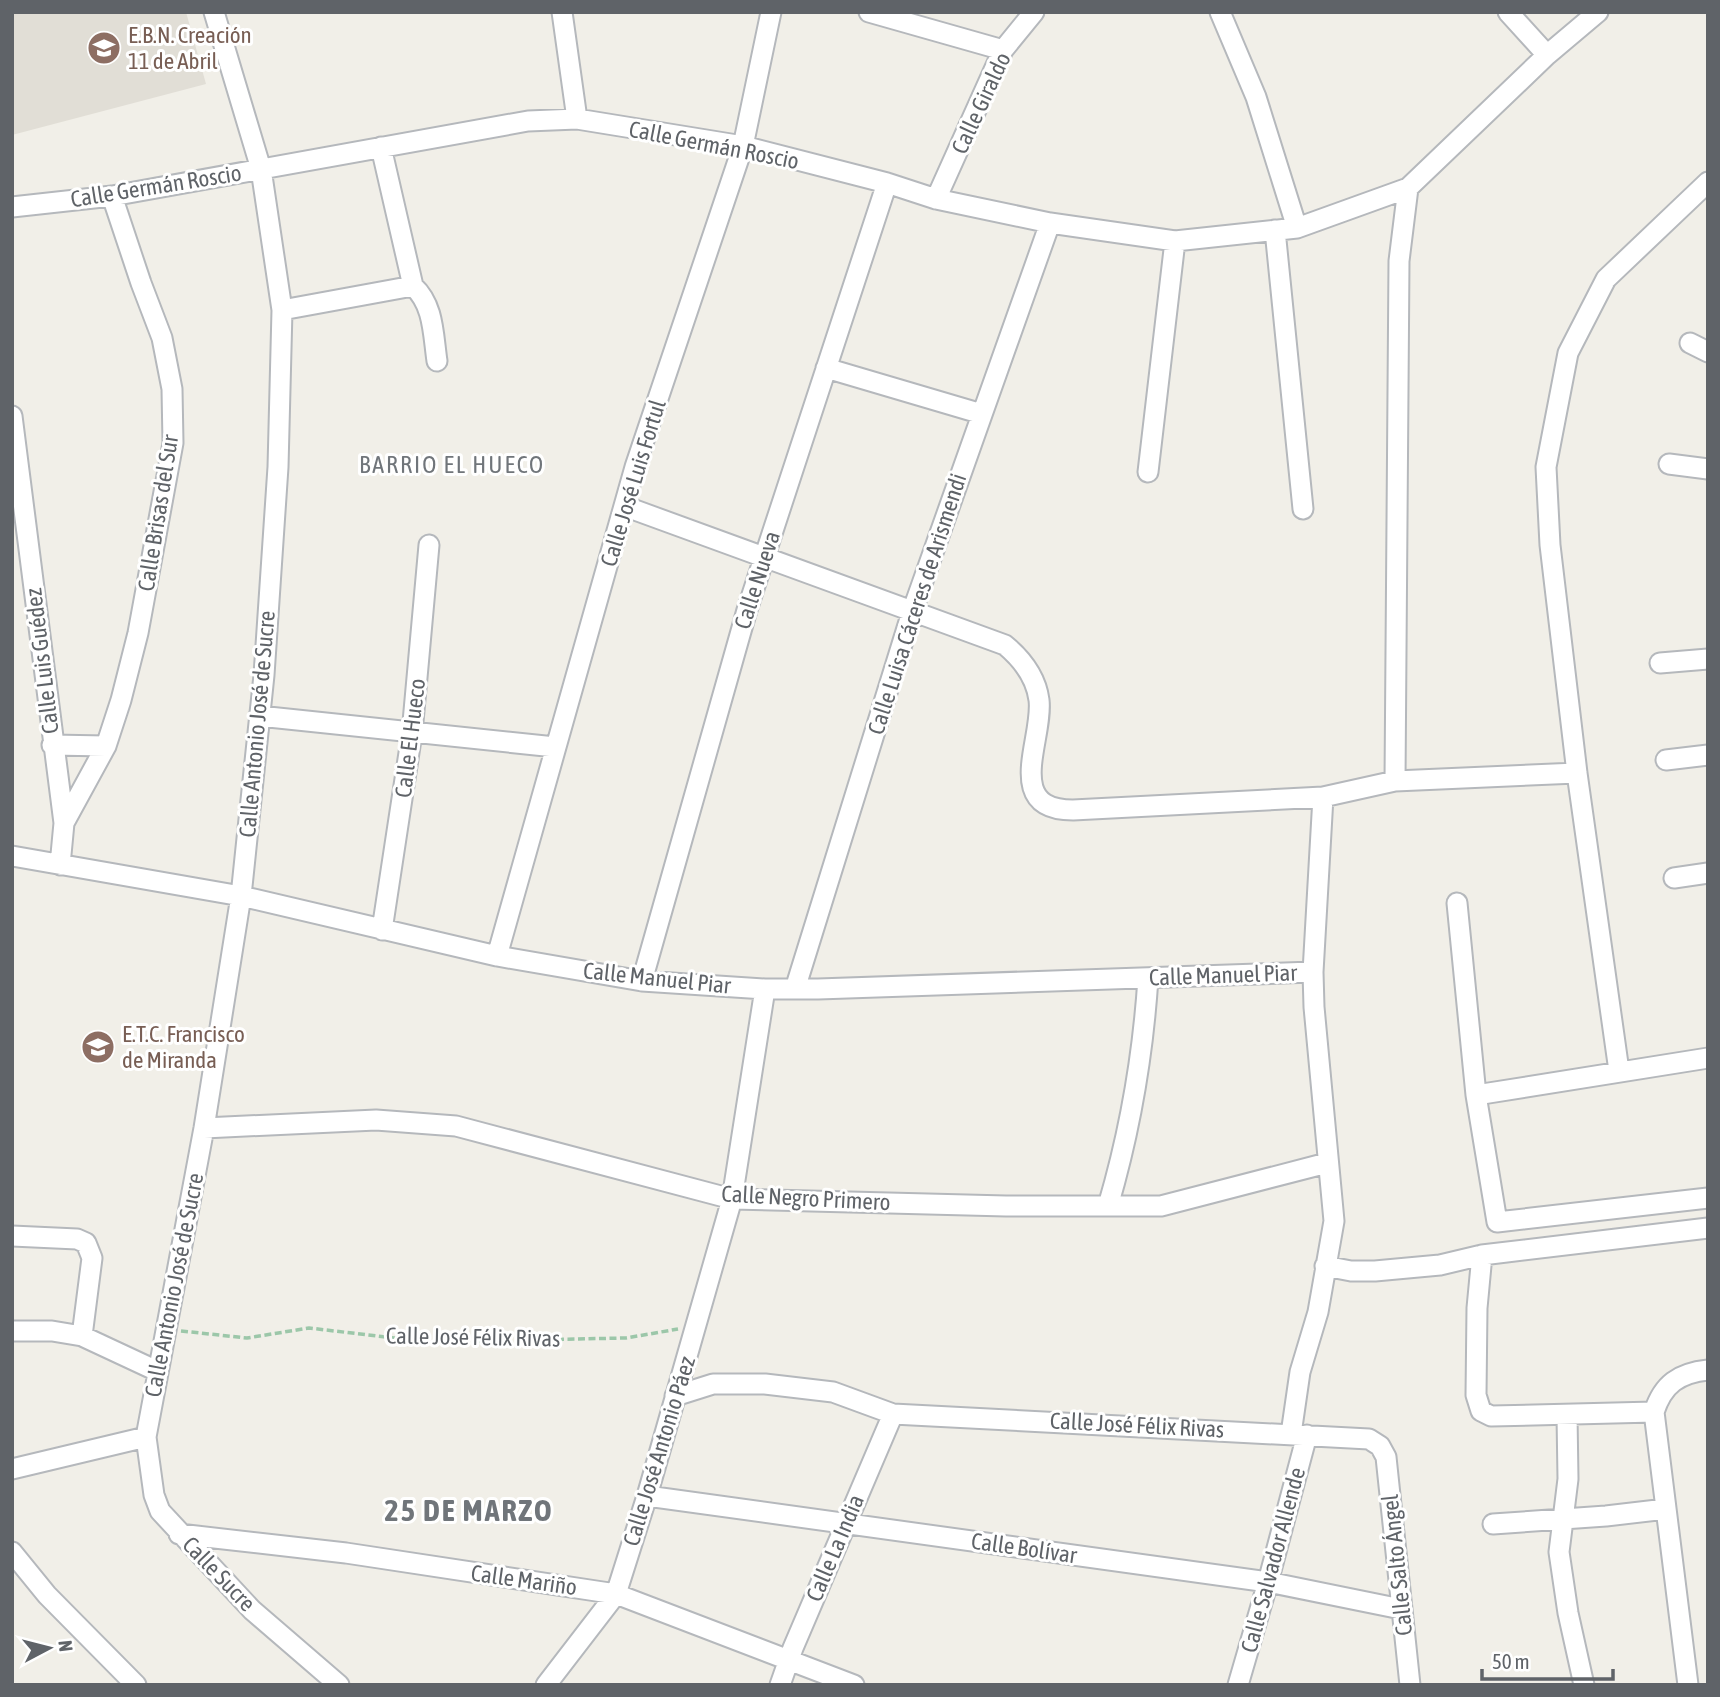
<svg xmlns="http://www.w3.org/2000/svg" width="1720" height="1697" font-family="'Asap Condensed',sans-serif">
<style>
.education{fill:#e1ded6}
.lines{fill:none;stroke-linecap:round;stroke-linejoin:round}
.minor-casing{stroke:#b5b8bc;stroke-width:23}
.path{stroke:#9cc7a9;stroke-width:3.5;stroke-dasharray:7 3.5;stroke-linecap:butt}
.minor{stroke:#fff;stroke-width:19}
.labels{text-anchor:middle;stroke-width:6;stroke-linejoin:round;paint-order:stroke}
.education-label{font-size:23px;fill:#785e54;stroke:#fff;text-anchor:start}
.street-label{font-size:23px;fill:#5f6368;stroke:#fff}
.neighbourhood-label{font-size:24px;letter-spacing:2px;fill:#70757a;stroke:#fff}
.district-label{font-size:30px;font-weight:bold;letter-spacing:2px;fill:#70757a;stroke:#fff}
</style>
<rect width="100%" height="100%" fill="#f1efe8"/>
<path class="education" d="M 12,12 L 186,12 L 206,84 L 12,135 Z"/>
<g class="lines">
<defs>
<path id="minor" d="M 214,12 L 261,169 L 282,310 L 278,467 L 264,675 L 241,896 L 204,1128 L 146,1437 L 154,1495 L 160,1511 L 252,1610 L 339,1685
M 562,12 L 577,119
M 869,12 L 1003,50
M 1220,12 L 1256,97 L 1297,228
M 1508,12 L 1547,55
M 381,147 L 413,286 C 434,305 433,334 437,361
M 936,199 L 1003,50 L 1034,12
M 12,207 L 112,196 L 528,121 L 577,119 L 743,146 L 887,183 L 936,199 L 1050,223 L 1175,241 L 1297,228 L 1408,188
M 1275,230 L 1303,509
M 282,310 L 413,286
M 1690,343 L 1708,352
M 826,368 L 982,414
M 12,416 L 64,823 L 60,865
M 1669,464 L 1708,469
M 1148,472 L 1175,241
M 624,506 L 1005,645 C 1023,660 1036,677 1039,700 C 1044,738 1002,810 1073,810 L 1323,797 L 1395,781 L 1577,773
M 1660,663 L 1708,659
M 259,716 L 555,747
M 52,745 L 106,746
M 1666,760 L 1708,755
M 1395,781 L 1399,261 L 1408,188 L 1547,55 L 1598,12
M 64,823 L 106,746 L 121,700 L 138,633 L 173,443 L 172,389 L 162,338 L 141,283 L 112,196
M 12,856 L 241,896 L 497,956 L 642,981 L 765,989 L 818,989 L 1313,972
M 1674,878 L 1708,873
M 1457,903 L 1476,1095 L 1497,1222 L 1708,1198
M 382,930 L 412,733 L 429,545
M 497,956 L 635,467 L 743,146 L 771,12
M 642,981 L 747,610 L 887,183
M 795,989 L 912,612 L 1050,223
M 1619,1071 L 1577,773 L 1550,545 L 1546,467 L 1568,353 L 1606,279 L 1708,182
M 1476,1095 L 1708,1058
M 204,1128 L 376,1120 L 456,1126 L 732,1199 L 1006,1206 L 1161,1206 L 1327,1163
M 1108,1206 C 1130,1131 1143,1056 1148,978
M 12,1236 L 77,1239 L 86,1243 L 92,1258 L 82,1336
M 1482,1255 L 1477,1308 L 1476,1395 L 1481,1411 L 1491,1416 L 1654,1412
M 1325,1266 L 1351,1271 L 1375,1271 L 1440,1265 L 1482,1255 L 1708,1228
M 12,1331 L 52,1331 L 82,1336 L 157,1371
M 675,1396 L 713,1384 L 765,1384 L 833,1392 L 893,1414 L 1369,1439 L 1380,1446 L 1386,1457 L 1410,1685
M 1567,1415 L 1568,1479 L 1559,1552 L 1568,1613 L 1584,1685
M 1291,1434 L 1300,1372 L 1318,1312 L 1334,1221 L 1314,1007 L 1313,972 L 1323,797
M 12,1469 L 146,1437
M 647,1496 L 1268,1582 L 1401,1609
M 1493,1524 L 1606,1516 L 1666,1509
M 179,1534 L 346,1553 L 616,1594 L 854,1685
M 12,1552 L 47,1595 L 136,1685
M 546,1685 L 616,1594 L 647,1496 L 732,1199 L 765,989
M 780,1685 L 793,1648 L 893,1414
M 1238,1685 L 1268,1582 L 1307,1435
M 1688,1685 L 1654,1412 C 1663,1384 1679,1373 1708,1370"/>
</defs>
<use href="#minor" class="minor-casing"/>
<path class="path" d="M 181,1331 L 247,1338 L 309,1328 L 428,1342 L 626,1338 L 678,1329"/>
<use href="#minor" class="minor"/>
</g>
<defs>
<symbol id="school-disc" viewBox="-11 -11 22 22"><circle r="9.5" fill="#8d6e63" stroke="#fff"/><path d="M0-5L7-2L0 1L-7-2ZM-4 1L0 2.5L4 1V4Q0 6-4 4Z" fill="#fff"/></symbol>
</defs>
<g fill-rule="evenodd">
<use href="#school-disc" x="85" y="29" width="38" height="38"/>
<use href="#school-disc" x="79" y="1028" width="38" height="38"/>
</g>
<g class="labels">
<g class="education-label">
<text x="128" y="43">E.B.N. Creación<tspan x="128" dy="26">11 de Abril</tspan></text>
<text x="122" y="1042">E.T.C. Francisco<tspan x="122" dy="26">de Miranda</tspan></text>
</g>
<g class="street-label">
<text transform="translate(981 103) rotate(-65)" y="8">Calle Giraldo</text>
<text transform="translate(714 145) rotate(11)" y="8">Calle Germán Roscio</text>
<text transform="translate(156 186) rotate(-9)" y="8">Calle Germán Roscio</text>
<text transform="translate(633 483) rotate(-73)" y="8">Calle José Luis Fortul</text>
<text transform="translate(158 513) rotate(-81)" y="8">Calle Brisas del Sur</text>
<text transform="translate(757 580) rotate(-72)" y="8">Calle Nueva</text>
<text transform="translate(917 604) rotate(-72)" y="8">Calle Luisa Cáceres de Arismendi</text>
<text transform="translate(42 661) rotate(-97)" y="8">Calle Luis Guédez</text>
<text transform="translate(257 724) rotate(-85)" y="8">Calle Antonio José de Sucre</text>
<text transform="translate(410 738) rotate(-83)" y="8">Calle El Hueco</text>
<text transform="translate(1223 975) rotate(-2)" y="8">Calle Manuel Piar</text>
<text transform="translate(657 978) rotate(6)" y="8">Calle Manuel Piar</text>
<text transform="translate(806 1198) rotate(3)" y="8">Calle Negro Primero</text>
<text transform="translate(174 1285) rotate(-79)" y="8">Calle Antonio José de Sucre</text>
<text transform="translate(473 1337) rotate(1)" y="8">Calle José Félix Rivas</text>
<text transform="translate(1137 1425) rotate(3)" y="8">Calle José Félix Rivas</text>
<text transform="translate(659 1451) rotate(-73)" y="8">Calle José Antonio Páez</text>
<text transform="translate(835 1548) rotate(-67)" y="8">Calle La India</text>
<text transform="translate(1024 1548) rotate(8)" y="8">Calle Bolívar</text>
<text transform="translate(1273 1560) rotate(-75)" y="8">Calle Salvador Allende</text>
<text transform="translate(1397 1565) rotate(-96)" y="8">Calle Salto Ángel</text>
<text transform="translate(219 1574) rotate(46)" y="8">Calle Sucre</text>
<text transform="translate(524 1580) rotate(8)" y="8">Calle Mariño</text>
</g>
<g class="neighbourhood-label">
<text x="452" y="473">BARRIO EL HUECO</text>
</g>
<g class="district-label">
<text x="469" y="1521">25 DE MARZO</text>
</g>
</g>
<rect width="1720" height="1697" fill="none" stroke="#5f6368" stroke-width="28"/>
<g transform="translate(49 1648) rotate(83)" stroke="#ffffff" stroke-width="5" paint-order="stroke">
<path d="M0-5L12 26L0 18L-12 26Z" fill="#5f6368"/>
<text y="-10" font-size="19" font-weight="bold" text-anchor="middle" fill="#5f6368">N</text>
</g>
<path d="M1482 1669v10h131v-10" fill="none" stroke="#5f6368" stroke-width="3.5"/>
<text x="1492" y="1669" font-size="21" fill="#5f6368" stroke="#ffffff" stroke-width="5" paint-order="stroke">50 m</text>
</svg>
